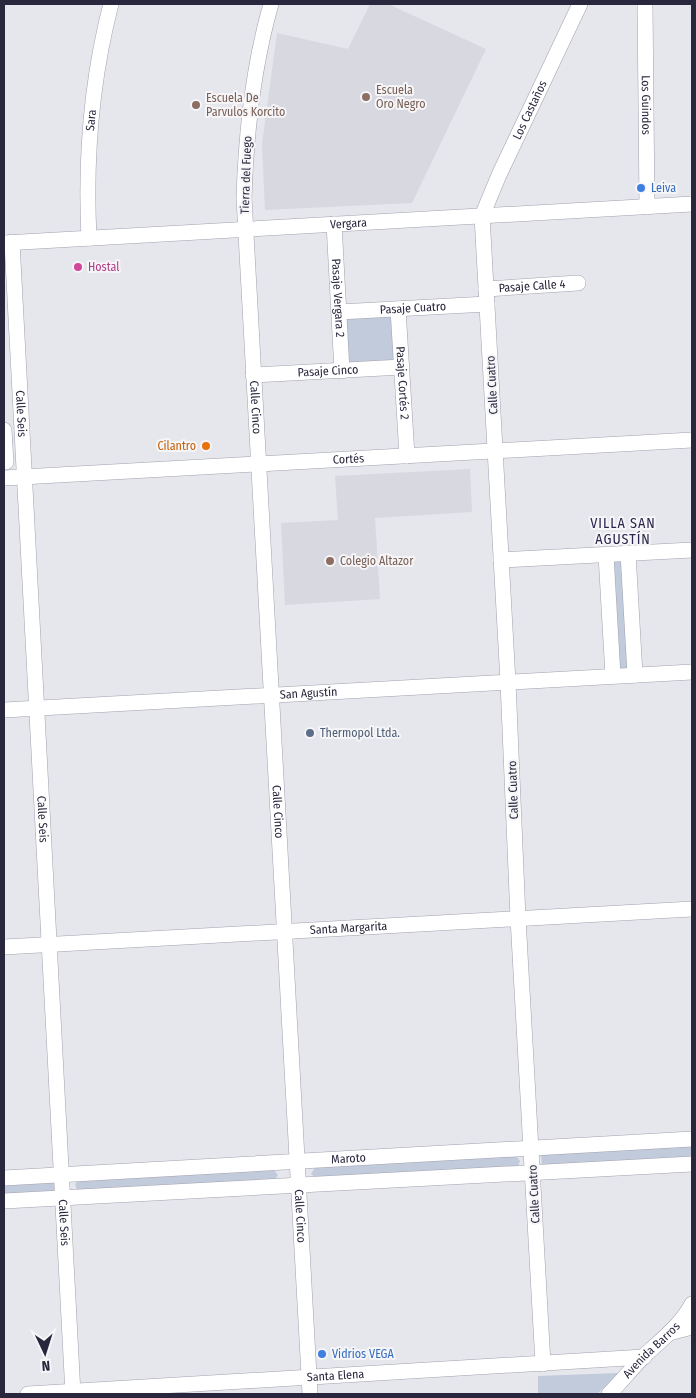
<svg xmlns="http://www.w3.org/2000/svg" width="696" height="1398" viewBox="0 0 696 1398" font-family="'Fira Sans Condensed',sans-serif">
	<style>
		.built { fill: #d7d8e0 }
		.green { fill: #c1cbdb }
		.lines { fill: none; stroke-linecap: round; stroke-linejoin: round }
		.minor-casing { stroke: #a2a1ae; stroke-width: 16 }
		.minor { stroke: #fff; stroke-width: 15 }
		.education-dot { fill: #8d6e63; stroke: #f6f6f9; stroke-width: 2 }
		.shop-dot { fill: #3f7fe0; stroke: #f6f6f9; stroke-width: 2 }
		.hotel-dot { fill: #d1479c; stroke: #f6f6f9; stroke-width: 2 }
		.food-dot { fill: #e8710a; stroke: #f6f6f9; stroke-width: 2 }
		.service-dot { fill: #5c6f8a; stroke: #f6f6f9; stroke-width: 2 }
		.labels { text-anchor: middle; stroke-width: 4; stroke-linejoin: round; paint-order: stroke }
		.education-label { font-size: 12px; fill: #785e54; stroke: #f6f6f9; text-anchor: start }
		.street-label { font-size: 12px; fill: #29273d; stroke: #f6f6f9 }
		.shop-label { font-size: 12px; fill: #366cbe; stroke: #f6f6f9; text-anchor: start }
		.hotel-label { font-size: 12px; fill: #b23c85; stroke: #f6f6f9; text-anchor: start }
		.food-label { font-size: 12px; fill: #c56008; stroke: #f6f6f9; text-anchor: end }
		.service-label { font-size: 12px; fill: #4e5e75; stroke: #f6f6f9; text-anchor: start }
		.neighbourhood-label { font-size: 14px; letter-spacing: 1px; fill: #2a254c; stroke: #f6f6f9 }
	</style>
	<rect width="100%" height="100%" fill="#e6e6ed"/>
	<!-- built -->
	<g class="built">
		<path d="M370 4H388L486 49 412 203 265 210 262 144 277 33 348 49Z"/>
		<path d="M470 469 472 512 375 518 380 599 285 605 281 523 338 520 335 476Z"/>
	</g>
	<!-- green -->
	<g class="green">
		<path d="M394 314 395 362 348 364 345 317Z"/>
		<path d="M624 558 630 669H615L609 559Z"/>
		<path d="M692 1143V1159L542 1167 541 1152Z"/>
		<path d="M515 1154 520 1161 517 1168 317 1179 311 1174 316 1166Z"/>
		<path d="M272 1168 278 1175 274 1181 77 1190 75 1184 79 1180Z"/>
		<path d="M57 1179 61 1191 4 1194V1182Z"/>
		<path d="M619 1373 597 1394H538V1376Z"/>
	</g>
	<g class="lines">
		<!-- minor casing -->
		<g class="minor-casing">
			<g id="minor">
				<path id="s1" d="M271 4C253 67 246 132 244 198L310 1394"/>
				<path id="s2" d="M645 4 647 207"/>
				<path id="s3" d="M334 224 342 371"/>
				<path id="s4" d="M89 238C85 158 91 81 111 4"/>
				<path id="s5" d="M12 242 73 1394"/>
				<path id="s6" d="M4 243 692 204"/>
				<path id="s7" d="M486 289 578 283"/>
				<path id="s8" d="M398 309 407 456"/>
				<path id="s9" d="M339 312 487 304"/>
				<path id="s10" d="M253 375 402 367"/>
				<path d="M4 430 6 462"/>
				<path id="s11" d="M4 478 692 440"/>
				<path d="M628 553 635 675"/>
				<path d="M606 555 613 676"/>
				<path d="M501 560 692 550"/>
				<path id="s12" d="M4 710 692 672"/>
				<path id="s13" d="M4 947 692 909"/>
				<path id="s14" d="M4 1178 692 1139"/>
				<path d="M4 1201 692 1164"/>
				<path d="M669 1333 692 1327"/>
				<path id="s15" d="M543 1364 518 918 508 682 482 216 499 175 580 4"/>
				<path id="s16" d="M28 1394 644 1357"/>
				<path id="s17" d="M609 1394C621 1382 632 1368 644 1356 661 1340 681 1325 692 1304"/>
			</g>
		</g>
		<!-- minor -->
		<use href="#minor" class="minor"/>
	</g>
	<!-- markers -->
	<g class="education-dot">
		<circle cx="366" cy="97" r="5"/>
		<circle cx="196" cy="105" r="5"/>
		<circle cx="330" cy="561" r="5"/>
	</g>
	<g class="shop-dot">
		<circle cx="641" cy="188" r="5"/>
		<circle cx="322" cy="1354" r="5"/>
	</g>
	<circle class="hotel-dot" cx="78" cy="267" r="5"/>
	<circle class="food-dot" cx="206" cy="446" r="5"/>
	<circle class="service-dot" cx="310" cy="733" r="5"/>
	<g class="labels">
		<!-- education labels -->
		<g class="education-label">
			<text x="376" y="94">Escuela<tspan x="376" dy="14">Oro Negro</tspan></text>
			<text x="206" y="102">Escuela De<tspan x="206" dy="14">Parvulos Korcito</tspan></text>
			<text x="340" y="565">Colegio Altazor</text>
		</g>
		<!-- street labels -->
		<g class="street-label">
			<text dy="4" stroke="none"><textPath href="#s2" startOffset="101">Los Guindos</textPath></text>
			<text dy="4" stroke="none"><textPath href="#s15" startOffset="1266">Los Castaños</textPath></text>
			<text dy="4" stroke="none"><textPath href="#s4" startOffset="118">Sara</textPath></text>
			<text transform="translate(246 175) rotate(-88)" y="4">Tierra del Fuego</text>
			<text dy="4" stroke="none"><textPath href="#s6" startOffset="345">Vergara</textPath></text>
			<text dy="4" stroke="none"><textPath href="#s7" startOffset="46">Pasaje Calle 4</textPath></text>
			<text dy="4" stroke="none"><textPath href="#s3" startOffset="74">Pasaje Vergara 2</textPath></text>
			<text dy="4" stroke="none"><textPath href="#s9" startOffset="74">Pasaje Cuatro</textPath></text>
			<text dy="4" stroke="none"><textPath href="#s10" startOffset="75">Pasaje Cinco</textPath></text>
			<text dy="4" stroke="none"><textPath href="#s8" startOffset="74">Pasaje Cortés 2</textPath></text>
			<text transform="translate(492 385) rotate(-93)" y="4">Calle Cuatro</text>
			<text dy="4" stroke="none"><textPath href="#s1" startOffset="406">Calle Cinco</textPath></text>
			<text dy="4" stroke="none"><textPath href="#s5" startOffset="172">Calle Seis</textPath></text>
			<text dy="4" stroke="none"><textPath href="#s11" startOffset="345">Cortés</textPath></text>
			<text dy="4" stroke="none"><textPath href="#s12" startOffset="305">San Agustín</textPath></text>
			<text transform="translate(513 790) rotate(-92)" y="4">Calle Cuatro</text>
			<text dy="4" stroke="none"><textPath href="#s1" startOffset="811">Calle Cinco</textPath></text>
			<text dy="4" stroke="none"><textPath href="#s5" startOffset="578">Calle Seis</textPath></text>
			<text dy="4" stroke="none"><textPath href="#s13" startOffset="345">Santa Margarita</textPath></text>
			<text dy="4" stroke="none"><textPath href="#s14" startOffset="345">Maroto</textPath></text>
			<text transform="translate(534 1194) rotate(-93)" y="4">Calle Cuatro</text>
			<text dy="4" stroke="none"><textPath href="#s1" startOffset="1216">Calle Cinco</textPath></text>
			<text dy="4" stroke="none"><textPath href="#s5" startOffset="982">Calle Seis</textPath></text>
			<text dy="4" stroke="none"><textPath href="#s17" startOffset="61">Avenida Barros</textPath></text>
			<text dy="4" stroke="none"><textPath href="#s16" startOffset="308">Santa Elena</textPath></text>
		</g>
		<!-- shop labels -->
		<g class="shop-label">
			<text x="651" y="192">Leiva</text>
			<text x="332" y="1358">Vidrios VEGA</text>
		</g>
		<!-- hotel labels -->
		<g class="hotel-label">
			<text x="88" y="271">Hostal</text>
		</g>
		<!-- food labels -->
		<g class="food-label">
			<text x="196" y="450">Cilantro</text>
		</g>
		<!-- service labels -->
		<g class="service-label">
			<text x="320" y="737">Thermopol Ltda.</text>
		</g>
		<!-- neighbourhood labels -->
		<g class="neighbourhood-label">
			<text x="623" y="528">VILLA SAN<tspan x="623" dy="16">AGUSTÍN</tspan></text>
		</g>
	</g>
	<!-- border -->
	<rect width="696" height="1398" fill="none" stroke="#29273d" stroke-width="10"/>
	<!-- north arrow -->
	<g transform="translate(45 1353) rotate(176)" stroke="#f6f6f9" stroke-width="4" paint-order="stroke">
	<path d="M0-4L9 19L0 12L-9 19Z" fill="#29273d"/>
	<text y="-8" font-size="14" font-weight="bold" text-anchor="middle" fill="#29273d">N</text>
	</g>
</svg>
